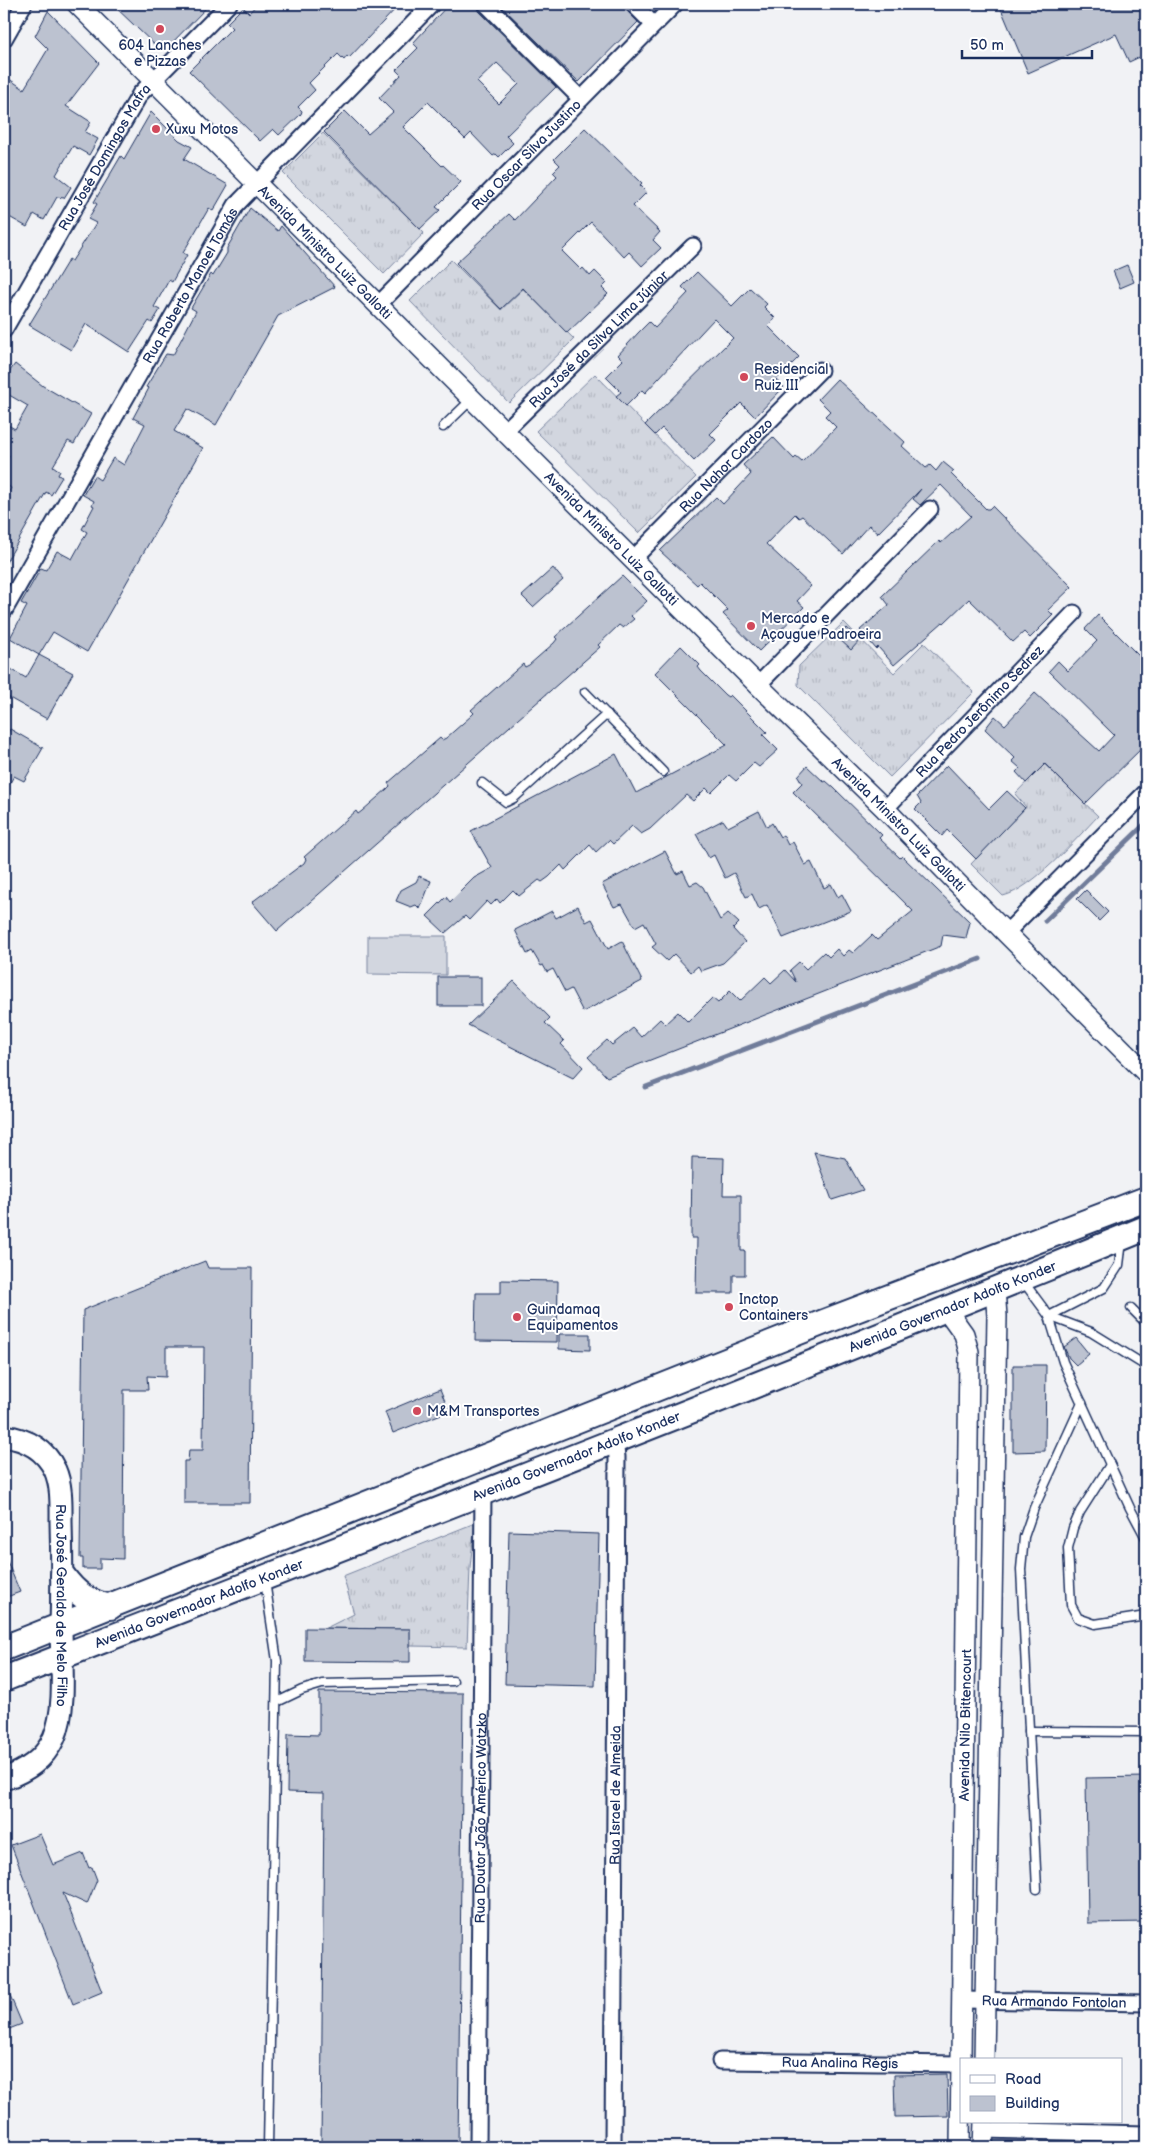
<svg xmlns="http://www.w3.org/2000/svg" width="1150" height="2151" viewBox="0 0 1150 2151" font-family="'Balsamiq Sans',sans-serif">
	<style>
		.grass { fill: url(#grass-tufts); stroke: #76829e }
		.pitch { fill: #d2d6df; stroke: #76829e }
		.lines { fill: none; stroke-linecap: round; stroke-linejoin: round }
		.stream { stroke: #707c9a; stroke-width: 5 }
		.building { fill: #bcc2d0; stroke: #1b2f5e; fill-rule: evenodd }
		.service-casing { stroke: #1b2f5e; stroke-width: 11 }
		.minor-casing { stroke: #1b2f5e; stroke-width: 19 }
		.tertiary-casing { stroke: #1b2f5e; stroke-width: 22 }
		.secondary-casing { stroke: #1b2f5e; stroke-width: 25 }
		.primary-casing { stroke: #1b2f5e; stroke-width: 28 }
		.service { stroke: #fff; stroke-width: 8 }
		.minor { stroke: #fff; stroke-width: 15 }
		.tertiary { stroke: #fff; stroke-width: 19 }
		.secondary { stroke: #fff; stroke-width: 21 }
		.primary { stroke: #fff; stroke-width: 24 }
		.poi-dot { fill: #d1495b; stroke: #fff; stroke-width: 2 }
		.labels { text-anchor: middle; stroke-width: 4; stroke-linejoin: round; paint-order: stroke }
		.poi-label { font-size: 14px; fill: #1b2f5e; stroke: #fff; text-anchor: start }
		.street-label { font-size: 14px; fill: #1b2f5e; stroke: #fff }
	</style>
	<defs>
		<pattern id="grass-tufts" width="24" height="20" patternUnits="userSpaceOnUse" patternTransform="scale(1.25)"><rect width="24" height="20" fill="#d2d6df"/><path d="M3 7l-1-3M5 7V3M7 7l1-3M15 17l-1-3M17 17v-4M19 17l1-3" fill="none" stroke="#b4b8c2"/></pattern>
	</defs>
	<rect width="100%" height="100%" fill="#f1f2f5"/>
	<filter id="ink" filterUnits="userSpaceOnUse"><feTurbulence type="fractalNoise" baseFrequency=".02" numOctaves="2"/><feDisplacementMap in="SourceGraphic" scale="10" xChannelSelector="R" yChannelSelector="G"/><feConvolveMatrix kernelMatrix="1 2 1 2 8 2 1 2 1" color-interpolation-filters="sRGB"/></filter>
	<g filter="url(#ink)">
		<!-- grass -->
		<g class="grass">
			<path d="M323 133 424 233 384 274 283 173Z"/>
			<path d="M451 260 501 310 523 289 574 339 509 403 410 301Z"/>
			<path d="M595 374 696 477 639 533 536 431Z"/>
			<path d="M844 622 894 673 924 643 974 692 890 777 798 685 799 666Z"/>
			<path d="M1044 764 1098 816C1076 839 1033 889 1003 896L971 864 1026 807 1015 794Z"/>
			<path d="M475 1523 470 1567 467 1647 410 1646V1629L326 1628 354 1614 343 1576Z"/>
		</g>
		<!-- pitch -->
		<path class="pitch" d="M368 936H446V975L368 974Z"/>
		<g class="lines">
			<!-- stream -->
			<g class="stream">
				<path d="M1045 921 1146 823"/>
				<path d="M646 1087 980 959"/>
			</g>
		</g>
		<!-- building -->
		<g class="building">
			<path d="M112 4H210L165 50 159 49Z"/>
			<path d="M257 4H400L349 58 347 56 344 60 338 54 309 83 315 90 298 107 302 111 301 114 279 135 273 129 260 141 189 71 232 28 227 23 243 7 249 13Z"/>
			<path d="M449 4H477L479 11 556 87 506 136 513 143 499 157 496 154 493 156 471 133 465 139 428 102 403 127 442 166 443 165 461 182 436 207 440 210 420 229 324 132 345 111 368 134 393 112 379 98 401 75 396 70 418 48 413 43ZM497 63 519 84 499 104 477 82Z"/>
			<path d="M499 4H624L626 10 638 22 579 82Z"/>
			<path d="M999 4H1146V54L1129 62 1116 34 1028 73Z"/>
			<path d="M48 11 99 63 66 106 91 122 85 132 98 139 89 155 73 146 56 175 71 187 64 198 57 197 44 220 34 214 27 227 4 214V87L9 79 24 89 48 49 35 36Z"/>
			<path d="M151 112 179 140 192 147 184 159 228 185 213 211 209 208 183 253 187 255 172 282 169 280 154 307 160 310 152 323 149 321 129 352 86 324 71 350 29 325 69 259 72 261 96 223 88 219 97 204 94 202 121 156 124 159Z"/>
			<path d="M585 128 642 183 640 185 647 192 633 206 660 232 653 240 661 248 642 266 629 252 624 257 591 222 562 251 581 270 583 268 590 276 595 271 607 283 602 288 608 294 567 333 523 288 501 309 456 263 509 214 515 220 557 176 553 172 560 165 554 159Z"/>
			<path d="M250 208 278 231 281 226 335 287 278 316 216 425 187 409 174 431 203 448 87 652 53 632 39 655 10 638 27 606 21 603 41 568 46 570 57 551 72 559 87 532 82 529 94 506 92 505 94 501 83 495 94 476 100 480 113 458 124 465 145 424 133 418 149 388 146 387 166 354 173 355 196 311 191 308 211 274 213 276 227 253V248Z"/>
			<path d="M1127 265 1134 282 1120 288 1113 271Z"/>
			<path d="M697 272 732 306 750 288 767 304 764 307 775 318 768 326 799 357 776 380 784 387 755 417 741 403 710 434 716 440 694 461 662 428 655 435 645 425 733 338 714 319 645 393 642 390 626 406 616 396 621 392 606 377 623 360 618 355 638 333 649 322 655 328 688 293 682 287Z"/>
			<path d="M15 364 43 386 91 414 74 444 68 441 53 466 60 471 58 475 62 477 51 495 46 492 4 566V500L11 488 4 483V466L9 456 4 453V423L15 429 28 406 4 392V379Z"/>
			<path d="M837 379 905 442 902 446 926 468 930 465 936 471 943 462 954 471 951 474 986 509H989L992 506 1072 587 1048 610 1053 615 1030 638 1024 632 1013 642 969 599 944 623 943 622 894 665 878 647 876 649 860 630 889 605 882 596 939 541 941 543 971 516 941 485 920 505 913 499 921 489 878 533 869 525 843 554 802 516 799 518 795 514 766 544 811 586 797 601 804 607 759 651 723 614 728 610 700 582 697 585 660 551 716 497 723 504 751 474 743 465 773 437 794 459 796 457 802 462 836 427 825 416 830 411 818 399Z"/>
			<path d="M553 568 563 580 533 607 522 596Z"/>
			<path d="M622 576 647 601 631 616 634 619 623 628 619 625 598 645 600 647 277 931 252 902 304 863 306 859 304 857 356 811 358 814 362 811 387 789 390 786 388 783 440 738 442 740 446 738 471 716 474 713 471 710 523 664 525 667 529 665 554 643 557 639 555 637Z"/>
			<path d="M1098 615 1146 663V744L1085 804 1045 764 1026 783 1016 772 1020 768 1012 761 1015 758 985 729 995 716 1005 725 1035 693 1099 751 1114 735 1049 671 1058 661 1068 671 1097 641 1085 629Z"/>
			<path d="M847 628 860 640 851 650 837 637Z"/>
			<path d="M681 646 700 665 698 667 701 671 725 695 728 697 730 695 767 732 763 735 778 750 759 767 754 763 736 781 729 775 711 793 706 788 693 801 686 795 650 829 641 834 632 826 613 844 609 840 596 852 590 845 565 870 561 865 549 877 542 882 539 880 519 896 513 890 500 903 497 899 491 905 487 901 469 920 465 916 445 933 427 916 446 897 450 902 474 878 492 868 471 831 616 754 636 793 727 745 655 673Z"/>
			<path d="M39 655 73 673 47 719 4 695V665L26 678Z"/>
			<path d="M10 729 43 748 24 781 14 776 4 793V741Z"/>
			<path d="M947 765 989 809 1007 791 1025 808 976 859 947 830 942 836 915 809 921 803 917 796Z"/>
			<path d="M807 766 824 782 826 781 834 788 882 835 879 838 900 858 902 856 970 922 966 938 943 935 941 946 607 1077 588 1057 607 1040 612 1045 633 1028 641 1037 660 1019 665 1024 678 1012 688 1022 712 998 718 1003 730 991 740 1001 765 977 771 983 785 970 796 982 790 970 799 962 806 969 824 952 829 957 837 949 843 956 849 950 853 953 872 935 877 940 913 911 793 792 802 783 798 776Z"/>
			<path d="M759 811 767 827 772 823 780 837 783 835 788 845 793 842 805 865 811 862 824 888 831 884 838 897 842 894 851 911 783 938 767 905 759 909 752 894 746 897 734 873 725 878 714 855 709 858 696 834 723 820 728 827Z"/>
			<path d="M665 851 677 874 683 871 690 885 697 882 703 887 720 920 728 913 739 923 733 929 745 942 723 963 701 971 698 966 691 972 674 954 667 961 652 947 656 944 644 922 635 927 622 904 614 907 602 884Z"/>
			<path d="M419 876 431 881 420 909 416 905 411 907 396 901 401 890 416 882Z"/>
			<path d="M1086 890 1108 912 1099 921 1077 899Z"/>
			<path d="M578 906 586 922 592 919 608 949 622 941 642 981 583 1012 571 989 565 992 553 969 547 972 543 965 541 966 532 951 527 954 515 930 552 911 556 918Z"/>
			<rect x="438" y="977" width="43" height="29"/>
			<path d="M514 981 550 1018 545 1023 564 1041 561 1044 583 1067 573 1078 468 1025Z"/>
			<path d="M814 1152 845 1158 863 1190 832 1200Z"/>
			<path d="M692 1157 724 1158 723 1195H741V1251H745V1275H733V1293H696L697 1238H691Z"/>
			<path d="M205 1261 208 1268H252L250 1503H184V1461H188L189 1450H203L204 1347H166V1377L147 1376 148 1390H124L123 1559 100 1558V1569H83V1558H80L83 1310Z"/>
			<path d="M501 1280 558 1281 557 1342 475 1341 476 1293H501Z"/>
			<path d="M559 1334H590V1350L559 1349Z"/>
			<path d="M1076 1338 1089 1354 1076 1365 1069 1358 1064 1347Z"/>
			<path d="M1013 1365H1046L1045 1451 1013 1452Z"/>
			<path d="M440 1389 449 1411 393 1433 385 1412Z"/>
			<path d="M509 1531 599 1534 595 1686 505 1684Z"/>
			<path d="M4 1554 20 1592 4 1598Z"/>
			<path d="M305 1628 410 1629V1662L305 1661Z"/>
			<path d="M319 1692 463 1693 458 2147H321L324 1793 287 1792 288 1734 319 1735Z"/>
			<path d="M1146 1777V1922L1088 1923 1086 1778Z"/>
			<path d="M40 1834 53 1865 83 1853 89 1868 92 1867 97 1880 87 1904 63 1893 102 1992 73 2004 11 1845Z"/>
			<path d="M4 1981 22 2024 4 2031Z"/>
			<path d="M947 2074 948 2116 895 2117 894 2075Z"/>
		</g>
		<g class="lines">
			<!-- service casing -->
			<g class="service-casing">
				<g id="service">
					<path d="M443 427 472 399"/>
					<path d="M585 692 663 772"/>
					<path d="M482 783 506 802 514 798 607 714"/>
					<path d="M1122 1241 1119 1265 1104 1288 1049 1316 1063 1362 1130 1508 1146 1538"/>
					<path d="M1023 1281 1049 1316 1091 1332 1146 1366"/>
					<path d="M1131 1308 1146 1323"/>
					<path d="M1110 1465 1080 1512 1073 1528 1068 1548 1071 1605 1078 1618 1095 1624 1146 1616"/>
					<path d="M265 1581 277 1661 268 2147"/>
					<path d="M277 1702 302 1690 322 1684 453 1681"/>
					<path d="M1029 1731 1146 1732"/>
					<path d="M1037 1889 1021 1569 1024 1537 1034 1508 1082 1403"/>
				</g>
			</g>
			<!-- minor casing -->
			<g class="minor-casing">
				<g id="minor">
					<path d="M486 4 581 99"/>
					<path d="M633 4 654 25"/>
					<path d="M4 39 24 4"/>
					<path id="s1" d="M378 305 675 4"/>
					<path id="s2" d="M4 330 140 94 229 4"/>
					<path id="s3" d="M505 431 693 246"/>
					<path id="s4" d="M633 559 820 370"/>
					<path id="s5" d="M4 611 236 205 432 4"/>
					<path d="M758 685 930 509"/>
					<path id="s6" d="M885 809 1074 613"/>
					<path d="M1006 933 1146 792"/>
					<path id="s7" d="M962 2000 1146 2003"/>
					<path id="s8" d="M720 2061 961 2064"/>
					<path d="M983 2130 1146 2134"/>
					<path id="s9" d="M478 2147 483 1490"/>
					<path id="s10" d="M613 2147 617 1457 615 1441"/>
				</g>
			</g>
			<!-- tertiary casing -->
			<g class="tertiary-casing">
				<g id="tertiary">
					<path id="s11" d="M77 4 758 685 885 809 1006 933 1146 1073"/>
					<path d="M946 1309 964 1334 969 1352 960 2147"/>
					<path d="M984 2060 997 1316 995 1290"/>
					<path d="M983 2147 984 2122"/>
				</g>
			</g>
			<!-- secondary casing -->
			<g class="secondary-casing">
				<g id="secondary">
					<path id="s12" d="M4 1436C26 1439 45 1449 55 1470 62 1486 61 1505 61 1522 62 1558 62 1593 61 1628 61 1659 67 1709 54 1738 44 1760 26 1771 4 1779"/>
				</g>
			</g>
			<!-- primary casing -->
			<g class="primary-casing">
				<g id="primary">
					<path d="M63 1576C76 1594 88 1602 110 1607"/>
					<path d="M4 1648 824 1322 1146 1199"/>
					<path id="s13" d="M4 1679C385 1531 767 1383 1146 1228"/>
				</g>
			</g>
			<!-- service -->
			<use href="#service" class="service"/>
			<!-- minor -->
			<use href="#minor" class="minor"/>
			<!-- tertiary -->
			<use href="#tertiary" class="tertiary"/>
			<!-- secondary -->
			<use href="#secondary" class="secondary"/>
			<!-- primary -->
			<use href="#primary" class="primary"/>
		</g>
	</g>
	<!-- markers -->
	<g class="poi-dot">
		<circle cx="160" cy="29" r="5"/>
		<circle cx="156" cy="129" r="5"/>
		<circle cx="744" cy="377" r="5"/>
		<circle cx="751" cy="626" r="5"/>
		<circle cx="729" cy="1307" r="5"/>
		<circle cx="517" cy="1317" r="5"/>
		<circle cx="417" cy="1411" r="5"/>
	</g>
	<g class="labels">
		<!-- poi labels -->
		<g class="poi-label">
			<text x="160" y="50" text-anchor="middle">604 Lanches<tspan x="160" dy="16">e Pizzas</tspan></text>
			<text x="166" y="134">Xuxu Motos</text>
			<text x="754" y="374">Residencial<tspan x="754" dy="16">Ruiz III</tspan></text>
			<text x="761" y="623">Mercado e<tspan x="761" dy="16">Açougue Padroeira</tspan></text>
			<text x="739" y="1304">Inctop<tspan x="739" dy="16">Containers</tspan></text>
			<text x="527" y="1314">Guindamaq<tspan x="527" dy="16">Equipamentos</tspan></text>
			<text x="427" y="1416">M&amp;M Transportes</text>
		</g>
		<!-- street labels -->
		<g class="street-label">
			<text dy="5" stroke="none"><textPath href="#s1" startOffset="211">Rua Oscar Silva Justino</textPath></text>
			<text dy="5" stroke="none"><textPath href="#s2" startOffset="200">Rua José Domingos Mafra</textPath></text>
			<text dy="5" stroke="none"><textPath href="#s11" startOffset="351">Avenida Ministro Luiz Gallotti</textPath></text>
			<text dy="5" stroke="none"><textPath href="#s5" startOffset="375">Rua Roberto Manoel Tomás</textPath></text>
			<text dy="5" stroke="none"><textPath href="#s3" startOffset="131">Rua José da Silva Lima Júnior</textPath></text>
			<text dy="5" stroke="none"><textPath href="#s4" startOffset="132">Rua Nahor Cardozo</textPath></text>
			<text dy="5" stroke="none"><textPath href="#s11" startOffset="756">Avenida Ministro Luiz Gallotti</textPath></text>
			<text dy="5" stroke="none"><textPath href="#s6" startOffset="136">Rua Pedro Jerônimo Sedrez</textPath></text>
			<text dy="5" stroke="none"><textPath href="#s11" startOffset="1161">Avenida Ministro Luiz Gallotti</textPath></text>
			<text dy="5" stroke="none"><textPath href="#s13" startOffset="1019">Avenida Governador Adolfo Konder</textPath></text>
			<text dy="5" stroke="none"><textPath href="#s13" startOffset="614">Avenida Governador Adolfo Konder</textPath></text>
			<text dy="5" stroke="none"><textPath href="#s13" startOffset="209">Avenida Governador Adolfo Konder</textPath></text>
			<text dy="5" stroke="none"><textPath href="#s12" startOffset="200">Rua José Geraldo de Melo Filho</textPath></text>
			<text transform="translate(965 1725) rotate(-89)" y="5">Avenida Nilo Bittencourt</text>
			<text dy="5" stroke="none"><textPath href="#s10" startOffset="352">Rua Israel de Almeida</textPath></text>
			<text dy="5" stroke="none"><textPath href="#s9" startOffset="329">Rua Doutor João Américo Watzko</textPath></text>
			<text dy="5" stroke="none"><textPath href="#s7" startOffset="92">Rua Armando Fontolan</textPath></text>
			<text dy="5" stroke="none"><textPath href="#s8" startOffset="120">Rua Analina Régis</textPath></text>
		</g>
	</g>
	<!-- margin -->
	<rect width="1150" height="2151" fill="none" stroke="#fff" stroke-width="20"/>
	<rect x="10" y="10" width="1130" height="2131" fill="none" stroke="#1b2f5e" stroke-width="2" filter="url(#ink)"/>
	<!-- legend -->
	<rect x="960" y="2058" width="162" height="65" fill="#ffffff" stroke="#a4acbf"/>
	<rect x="970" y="2075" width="25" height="8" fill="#ffffff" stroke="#a4acbf"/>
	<text x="1005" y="2084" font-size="15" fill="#1b2f5e">Road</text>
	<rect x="970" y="2096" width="25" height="15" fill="#bcc2d0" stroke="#a4acbf"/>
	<text x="1005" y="2108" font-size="15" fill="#1b2f5e">Building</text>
	<!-- scale -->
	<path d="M962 50v8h130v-8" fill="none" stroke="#1b2f5e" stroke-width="2.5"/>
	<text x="970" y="50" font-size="15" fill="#1b2f5e" stroke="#ffffff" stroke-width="4" paint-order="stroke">50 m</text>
</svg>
